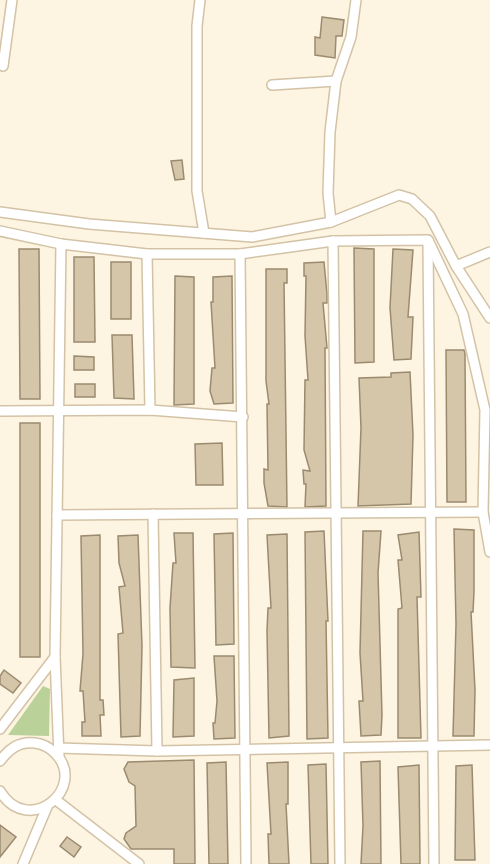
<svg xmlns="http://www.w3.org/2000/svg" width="490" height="864" viewBox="0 0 490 864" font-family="Inter,sans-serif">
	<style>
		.green { fill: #bad299 }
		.building { fill: #d5c6a9; stroke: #9a8b70; stroke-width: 1.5 }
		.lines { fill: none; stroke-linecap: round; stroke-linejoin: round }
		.minor-casing { stroke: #d3c3a6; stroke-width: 12 }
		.minor { stroke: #fff; stroke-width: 9 }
	</style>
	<rect width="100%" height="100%" fill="#fef4e2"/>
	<!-- green -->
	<path class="green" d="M43 686 50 689 49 736 8 735Z"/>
	<!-- building -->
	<g class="building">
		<path d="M322 17 344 20 342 36H336L335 58 315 55V37L320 38Z"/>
		<path d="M182 160 184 179 175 180 171 161Z"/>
		<path d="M354 248 374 249V362L355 363Z"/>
		<path d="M19 249H39L40 399H20Z"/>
		<path d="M393 249 413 250 408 317H413L411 359 394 360 390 308Z"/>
		<path d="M74 257H94L95 342H74Z"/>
		<rect x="111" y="262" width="20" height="57"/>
		<path d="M324 262 327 294V303H323L327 348H325L326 506 305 507 306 484H304L303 470 310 471 304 450 305 380H308L305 336 306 276H304V263Z"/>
		<path d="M266 269H287V283H284L287 507 268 506 264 483V469L268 470 267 404H269L266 381Z"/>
		<path d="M175 276 194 277V404L174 405Z"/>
		<path d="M232 276 233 403 214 404 210 391 212 368H215L211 302H213V277Z"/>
		<path d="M112 335H132L134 399 114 398Z"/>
		<path d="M446 350H464L465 354 466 502H447Z"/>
		<path d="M74 356 94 357V370H74Z"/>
		<path d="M410 372 413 435 411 504 358 506 361 428 359 378 391 377V373Z"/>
		<rect x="75" y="384" width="20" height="13"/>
		<rect x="20" y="423" width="20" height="234"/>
		<path d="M222 443 223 485H196L195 444Z"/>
		<path d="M454 529 474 530V591L473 612H471L475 690 474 736H453L456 624Z"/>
		<path d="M324 531 328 621H326L328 738 307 739 305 532Z"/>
		<path d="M363 531H381L378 573 382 715 381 735 361 736 359 701H363L360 653Z"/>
		<path d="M419 532 421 597H417L421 738H398V609L402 608 398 560H402L398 535Z"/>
		<path d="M174 533H193L195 668 171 667 170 608 173 563H176Z"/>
		<path d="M233 533 234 644 216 645 214 534Z"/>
		<path d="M287 534 289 736 269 738 267 631 268 608H271L267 535Z"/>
		<path d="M100 535V700H103L104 715H100L101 736H82V722H85L83 691H80L83 654 81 536Z"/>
		<path d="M138 535 142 646 140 736 121 737 118 634 123 633 119 587 125 586 119 563 118 536Z"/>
		<path d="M214 656H234L235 738 214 739 213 723H215L217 701Z"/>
		<path d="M4 670 21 683 13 693 0 684V676Z"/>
		<path d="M194 678V736L173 737 174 680Z"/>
		<path d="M194 760 195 864H174V849H131L124 839 126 833 136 826 135 786 129 782 124 769 128 762Z"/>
		<path d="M380 761 381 864H361L363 826 361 762Z"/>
		<path d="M226 762 228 864H209L207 763Z"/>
		<path d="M288 762V804H286L289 864H269L268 834H271L267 763Z"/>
		<path d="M326 764 328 864H311L308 765Z"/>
		<path d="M419 765 420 864H401L398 767Z"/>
		<path d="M472 765 475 860H455L456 766Z"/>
		<path d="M0 825 16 837 0 857Z"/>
		<path d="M67 837 81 847 74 857 60 846Z"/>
	</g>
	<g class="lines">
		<!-- minor casing -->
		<g class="minor-casing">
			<g id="minor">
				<path d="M200 0 197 26V191L204 233"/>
				<path d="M3 66 12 0"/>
				<path d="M272 85 336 81"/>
				<path d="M0 212 89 224 252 237 331 222 399 195 412 199 430 216 456 266 490 318"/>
				<path d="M331 222 328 193 330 132 336 81 351 37 356 0"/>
				<path d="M0 231 61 244 147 254H240L333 241 428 240 463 314 485 410 483 512 490 552"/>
				<path d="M333 241 340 864"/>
				<path d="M428 245 434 864"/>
				<path d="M147 254 150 410"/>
				<path d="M240 254 246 864"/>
				<path d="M456 266 490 252"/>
				<path d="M0 411 150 410 243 417"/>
				<path d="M153 514 157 751"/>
				<path d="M57 515 483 512"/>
				<path d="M0 729 55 657"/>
				<path d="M58 748 157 751 490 745"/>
				<path d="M59 757 55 657 61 244"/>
				<path d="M0 761C9 749 19 741 35 743 43 744 50 748 55 753 89 788 28 838 0 791"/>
				<path d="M56 800 139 864"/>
				<path d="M23 864 47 807"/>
			</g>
		</g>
		<!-- minor -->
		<use href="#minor" class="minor"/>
	</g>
</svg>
